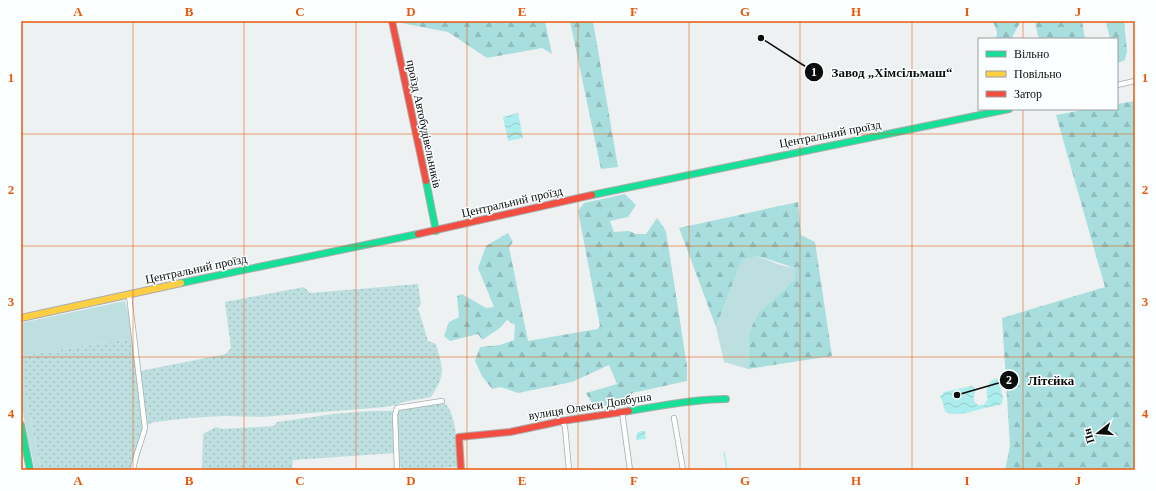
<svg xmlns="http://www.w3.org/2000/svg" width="1156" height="491" viewBox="0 0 1156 491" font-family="'Times New Roman',serif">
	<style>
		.grass { fill: #bedfdf }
		.forest { fill: url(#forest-firs) }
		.park { fill: url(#park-dots) }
		.water { fill: url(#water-waves) }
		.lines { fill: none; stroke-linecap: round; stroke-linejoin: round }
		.stream { stroke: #aceeee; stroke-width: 1.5 }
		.street-casing { stroke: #a9acac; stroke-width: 6 }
		.fast-casing { stroke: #a9acac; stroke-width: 8 }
		.slow-casing { stroke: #a9acac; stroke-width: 8 }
		.jam-casing { stroke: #a9acac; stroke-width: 8 }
		.street { stroke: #fcfdfd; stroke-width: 4.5 }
		.fast { stroke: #16e098; stroke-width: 6 }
		.slow { stroke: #ffcf43; stroke-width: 6 }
		.jam { stroke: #f24e42; stroke-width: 6 }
		.grid { fill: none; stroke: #e8590c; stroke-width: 1; stroke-opacity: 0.55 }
		.labels { text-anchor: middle; stroke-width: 3; stroke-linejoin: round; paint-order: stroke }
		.street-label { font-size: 12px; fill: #0b0c0c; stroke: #fcffff }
		.leader { fill: none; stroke: #0b0c0c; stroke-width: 1.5 }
		.callout-dot { fill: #0b0c0c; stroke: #fcffff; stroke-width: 1.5 }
		.mark-label { font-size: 12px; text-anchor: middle; font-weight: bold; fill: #fff }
		.callout-label { font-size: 13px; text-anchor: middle; font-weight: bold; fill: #0b0c0c; stroke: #fcffff; stroke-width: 3; stroke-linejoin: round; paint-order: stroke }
		.neatline { fill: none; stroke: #e8590c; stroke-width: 1.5 }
		.grid-label { font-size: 13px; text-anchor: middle; font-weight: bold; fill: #e8590c }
	</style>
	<defs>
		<pattern id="forest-firs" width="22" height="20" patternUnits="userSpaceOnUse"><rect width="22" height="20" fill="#a9dede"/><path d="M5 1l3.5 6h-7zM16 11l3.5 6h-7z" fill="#90bdbd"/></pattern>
		<pattern id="park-dots" width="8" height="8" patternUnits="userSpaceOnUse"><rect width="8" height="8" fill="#bedfdf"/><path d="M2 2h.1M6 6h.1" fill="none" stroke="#a2bebe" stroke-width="1.8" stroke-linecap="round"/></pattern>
		<pattern id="water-waves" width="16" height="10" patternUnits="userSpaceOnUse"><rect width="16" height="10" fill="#aceeee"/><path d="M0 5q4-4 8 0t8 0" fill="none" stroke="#93cbcb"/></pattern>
	</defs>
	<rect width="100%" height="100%" fill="#eef1f1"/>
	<!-- grass -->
	<g class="grass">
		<path d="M758 256 780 265 795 268 794 280 757 314 749 333 748 369 724 362 716 327 742 260Z"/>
		<path d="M125 301 130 319 132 338 21 356V323Z"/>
		<path d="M21 372 41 470H35L24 419 21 401Z"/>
	</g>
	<!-- forest -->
	<g class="forest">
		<path d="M400 21H545L552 54 542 48 487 58 448 32 401 23Z"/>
		<path d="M570 21H593L618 167 601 169Z"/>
		<path d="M993 21H1021L1011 39H996L997 32Z"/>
		<path d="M1035 21H1082L1085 39H1040L1038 36Z"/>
		<path d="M1106 21H1124L1127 51 1125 60 1118 63 1117 39H1110Z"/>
		<path d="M1135 101V470H1005L1010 446 1002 318 1105 287 1056 115 1088 109H1117V104Z"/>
		<path d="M625 194 636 205 628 217 610 221 614 232 629 231 636 234H646L657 218 666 231 687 366V381L632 393 630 400 595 408 586 393 617 384 609 365 572 382 518 393 501 387 492 389 482 376 475 361 480 347 500 345 514 340 515 325 507 320 500 328 482 340 478 334 450 341 444 336 449 322 459 317 457 296 462 294 486 308 494 307 478 268 486 246 508 233 513 242 509 247 528 341 597 329 600 326 578 211 584 203Z"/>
		<path d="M798 202 801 235 815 242 832 356 748 369 749 333 757 314 794 280 795 268 758 256 742 260 716 327 679 228Z"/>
	</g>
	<!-- park -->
	<g class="park">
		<path d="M418 284 421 304 418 308 428 341 436 344C443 369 446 375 431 397L403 402 396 405 385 407 261 417 224 416 190 418 155 422 147 425 140 371 226 354 231 348 225 302 304 287 310 293Z"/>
		<path d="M132 338 143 428 134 455 131 470H41L21 372V356Z"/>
		<path d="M444 403C457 410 457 453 459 467L402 470 395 453 293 460 292 470H202L203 434 216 427 222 429 274 426 277 422 333 414 370 411H397Z"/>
	</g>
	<!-- water -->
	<g class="water">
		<path d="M518 113 523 138 508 141 503 117Z"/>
		<path d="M996 378 998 380 1003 397 1002 404C997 406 994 406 989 407 979 409 954 419 945 411L942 400 940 397 944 392 971 386 974 387 976 390C973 396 972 401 978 405H984L988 399C985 391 987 382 996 378Z"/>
		<path d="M641 431H645L646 439 636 440 637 433Z"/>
	</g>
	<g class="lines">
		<!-- stream -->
		<path class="stream" d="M724 452 727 470"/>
		<!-- street casing -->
		<g class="street-casing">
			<g id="street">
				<path d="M1117 85 1135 81"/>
				<path d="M129 295 145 428C141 443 135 456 133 470"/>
				<path d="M622 412 630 470"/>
				<path d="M674 418 683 470"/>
				<path d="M562 421 565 427 569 470"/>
				<path d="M397 470 395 415 397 408 442 401"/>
			</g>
		</g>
		<!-- fast casing -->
		<g class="fast-casing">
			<g id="fast">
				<path d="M426 181 436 231"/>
				<path d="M592 195 1009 109"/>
				<path d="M181 283 418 234"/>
				<path d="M629 411C661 406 694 399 726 399"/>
				<path d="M21 425 30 470"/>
			</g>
		</g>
		<!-- slow casing -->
		<g class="slow-casing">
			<path id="slow" d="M21 318 181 283"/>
		</g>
		<!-- jam casing -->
		<g class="jam-casing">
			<g id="jam">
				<path d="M392 21 426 181"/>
				<path d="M418 234 592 195"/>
				<path d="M461 470 459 437 510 432 562 421 629 411"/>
			</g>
		</g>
		<!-- street -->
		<use href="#street" class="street"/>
		<!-- fast -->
		<use href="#fast" class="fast"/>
		<!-- slow -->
		<use href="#slow" class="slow"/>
		<!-- jam -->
		<use href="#jam" class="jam"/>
	</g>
	<!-- grid -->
	<path class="grid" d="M133 21V470M244 21V470M356 21V470M467 21V470M578 21V470M689 21V470M800 21V470M912 21V470M1023 21V39M1023 109V470M21 134H1135M21 246H1135M21 357H1135"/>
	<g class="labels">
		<!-- street labels -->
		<g class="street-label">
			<text transform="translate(424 124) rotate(78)" y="4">проїзд Автобудівельників</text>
			<text transform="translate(830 134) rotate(-11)" y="4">Центральний проїзд</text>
			<text transform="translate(512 202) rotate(-13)" y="4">Центральний проїзд</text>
			<text transform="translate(196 269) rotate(-12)" y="4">Центральний проїзд</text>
			<text transform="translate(590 406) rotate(-9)" y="4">вулиця Олекси Довбуша</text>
		</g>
	</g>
	<!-- callouts -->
	<path class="leader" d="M761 38L814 72M957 395L1009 380"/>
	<g class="callout-dot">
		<circle cx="761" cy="38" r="4"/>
		<circle cx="957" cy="395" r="4"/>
		<circle cx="814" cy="72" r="10"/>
		<circle cx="1009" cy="380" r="10"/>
	</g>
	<g class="mark-label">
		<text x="814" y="76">1</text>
		<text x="1009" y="384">2</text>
	</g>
	<g class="callout-label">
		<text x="892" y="77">Завод „Хімсільмаш“</text>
		<text x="1051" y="385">Літєйка</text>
	</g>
	<!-- border -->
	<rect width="1156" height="491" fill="none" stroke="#fcffff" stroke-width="44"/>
	<!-- legend -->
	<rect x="978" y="38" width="140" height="72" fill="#fcffff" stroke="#9c9e9e"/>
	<rect x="986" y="51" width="20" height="6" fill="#16e098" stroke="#9c9e9e"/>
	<text x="1014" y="58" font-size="12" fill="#0b0c0c">Вільно</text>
	<rect x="986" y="71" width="20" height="6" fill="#ffcf43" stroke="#9c9e9e"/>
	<text x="1014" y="78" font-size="12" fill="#0b0c0c">Повільно</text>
	<rect x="986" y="91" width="20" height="6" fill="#f24e42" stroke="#9c9e9e"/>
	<text x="1014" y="98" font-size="12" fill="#0b0c0c">Затор</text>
	<!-- north arrow -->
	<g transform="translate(1098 433) rotate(253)" stroke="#fcffff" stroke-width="3" paint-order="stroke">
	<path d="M0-3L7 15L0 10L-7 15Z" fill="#0b0c0c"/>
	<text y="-6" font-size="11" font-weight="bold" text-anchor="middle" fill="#0b0c0c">Пн</text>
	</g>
	<rect x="22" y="22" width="1112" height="447" class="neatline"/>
	<g class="grid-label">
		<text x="78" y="16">A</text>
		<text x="189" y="16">B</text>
		<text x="300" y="16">C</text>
		<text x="411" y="16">D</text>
		<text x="522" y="16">E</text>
		<text x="634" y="16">F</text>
		<text x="745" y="16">G</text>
		<text x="856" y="16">H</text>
		<text x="967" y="16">I</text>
		<text x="1078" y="16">J</text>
		<text x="11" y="82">1</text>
		<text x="1145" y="82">1</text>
		<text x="11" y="194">2</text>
		<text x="1145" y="194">2</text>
		<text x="11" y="306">3</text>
		<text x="1145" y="306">3</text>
		<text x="11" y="418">4</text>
		<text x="1145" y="418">4</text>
		<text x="78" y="485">A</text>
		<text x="189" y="485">B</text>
		<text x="300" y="485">C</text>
		<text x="411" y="485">D</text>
		<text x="522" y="485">E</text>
		<text x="634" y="485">F</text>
		<text x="745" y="485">G</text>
		<text x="856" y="485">H</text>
		<text x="967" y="485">I</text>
		<text x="1078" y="485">J</text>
	</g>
</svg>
